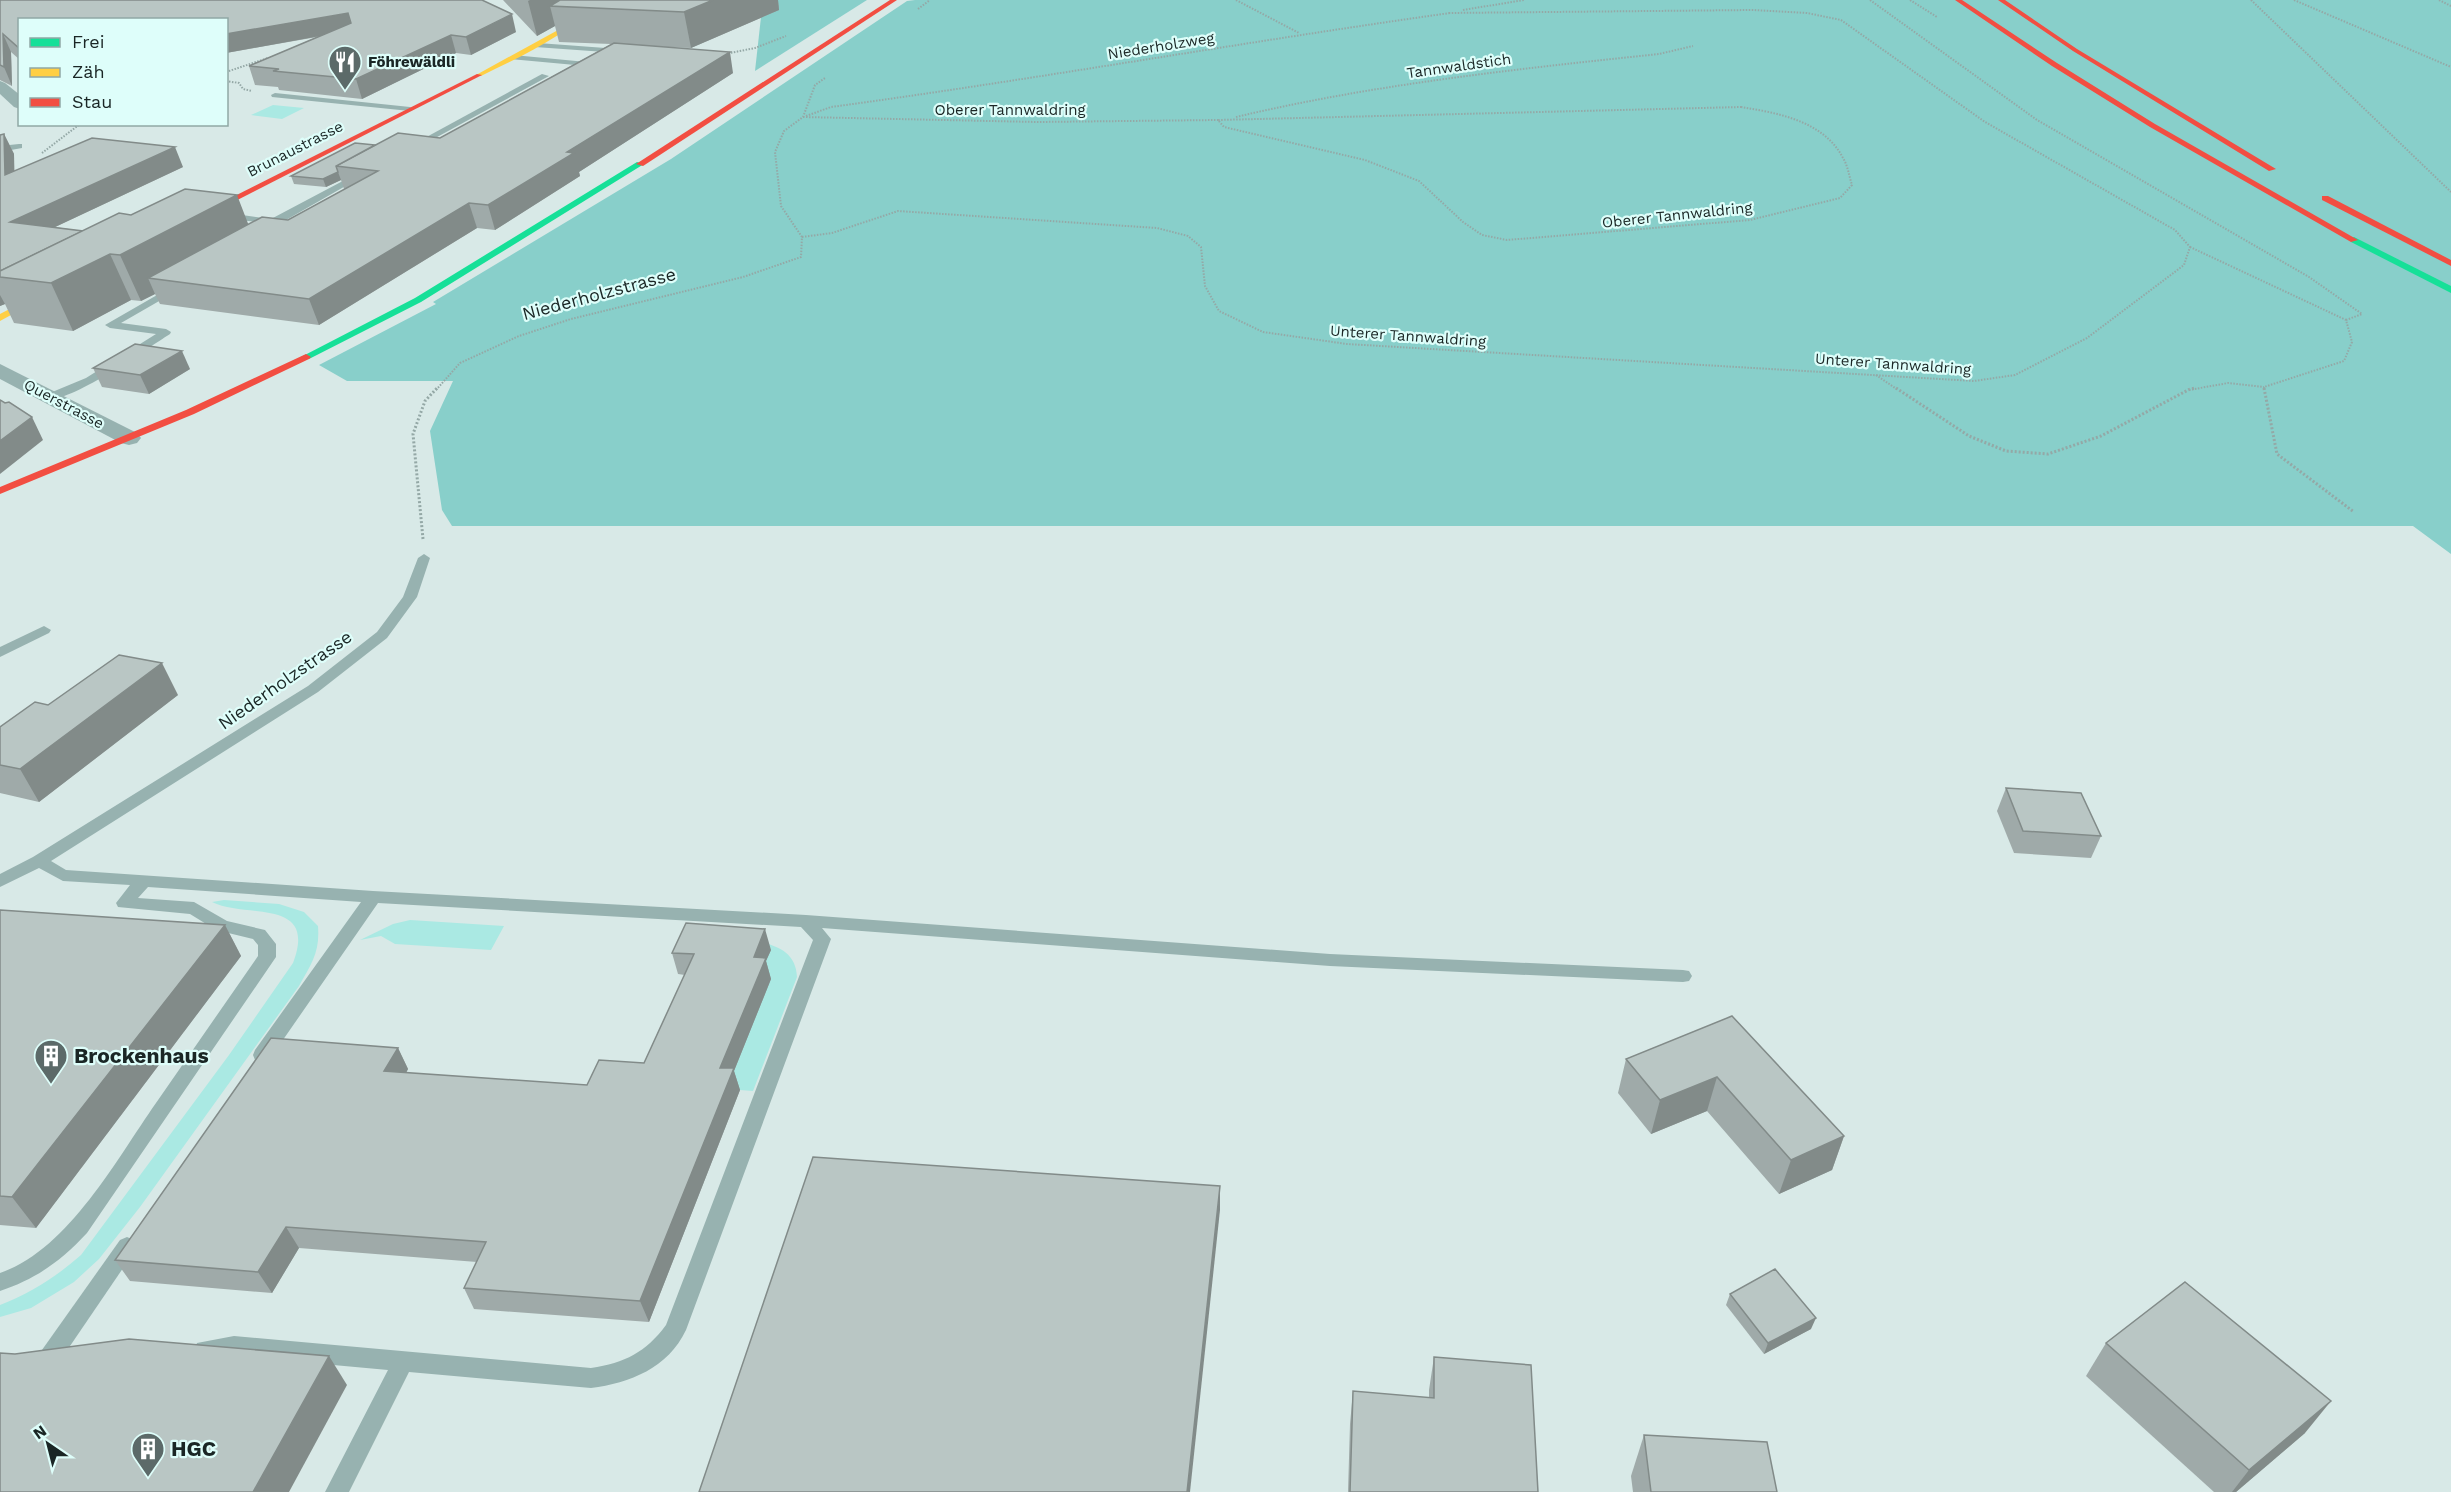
<svg xmlns="http://www.w3.org/2000/svg" width="2451" height="1492" viewBox="0 0 2451 1492" font-family="'Work Sans',sans-serif">
	<style>
		.green { fill: #aae9e3 }
		.forest { fill: #88cfca }
		.lines { fill: none; stroke-linecap: round; stroke-linejoin: round }
		.path-far1 { stroke: #94a8a6; stroke-width: 2; stroke-dasharray: 1.5 1.5; stroke-linecap: butt }
		.path { stroke: #94a8a6; stroke-width: 3; stroke-dasharray: 2 2; stroke-linecap: butt }
		.lane { fill: #97b2b0; fill-rule: evenodd }
		.street { fill: #97b2b0; fill-rule: evenodd }
		.fast { fill: #16e098; fill-rule: evenodd }
		.slow { fill: #ffcf43; fill-rule: evenodd }
		.jam { fill: #f24e42; fill-rule: evenodd }
		.wall { fill: #9faaa9 }
		.shaded-wall { fill: #828b89 }
		.building { fill: #b9c6c4; stroke: #828b89; stroke-width: 1.5 }
		.labels { text-anchor: middle; stroke-width: 4.5; stroke-linejoin: round; paint-order: stroke }
		.far-street-label { font-size: 15px; fill: #1a2625; stroke: #defefa }
		.far-poi-label { font-size: 15px; font-weight: bold; fill: #1a2625; stroke: #defefa; text-anchor: start }
		.street-label { font-size: 18px; fill: #1a2625; stroke: #defefa }
		.near-poi-label { font-size: 21px; font-weight: bold; fill: #1a2625; stroke: #defefa; text-anchor: start }
	</style>
	<rect width="100%" height="100%" fill="#d8e9e7"/>
	<!-- green -->
	<g class="green">
		<path d="M273 105 304 108 282 119 251 115Z"/>
		<path d="M224 900 279 904 304 912 318 926C320 952 312 963 299 986L140 1207 99 1259 74 1282 31 1308 0 1317V1305C31 1293 56 1277 81 1255L229 1055 293 963C318 897 246 919 212 902Z"/>
		<path d="M410 920 504 926 491 950 395 944 381 936 360 940 393 924Z"/>
		<path d="M747 939C770 944 796 948 797 977L753 1091 727 1089Z"/>
	</g>
	<!-- forest -->
	<g class="forest">
		<path d="M777 0H867L755 71 762 8Z"/>
		<path d="M915 0H2451V554L2413 526H452L442 510 430 431 453 381H347L319 365 436 304 433 302 671 159 907 1Z"/>
	</g>
	<g class="lines">
		<!-- path-far1 -->
		<g class="path-far1">
			<path d="M1236 0 1299 33"/>
			<path d="M1870 0 2037 120 2309 277 2362 314 2346 320"/>
			<path d="M1910 0 1937 17"/>
			<path d="M2251 0 2451 192"/>
			<path d="M2294 0 2451 67"/>
			<path d="M2439 0 2451 6"/>
			<path d="M918 9 930 0"/>
			<path d="M1463 10 1524 0"/>
			<path d="M725 54 755 48 786 36"/>
			<path d="M226 72 268 58"/>
			<path d="M226 81 239 83 243 89 252 91"/>
			<path d="M1741 107C1778 113 1824 121 1843 158 1848 166 1849 176 1852 185L1840 198 1750 220 1507 240 1482 235 1463 222 1419 181 1365 160 1224 127 1218 120Z"/>
			<path d="M806 116 831 107C1038 79 1243 42 1450 13"/>
			<path d="M803 117 1037 122 1218 120"/>
			<path d="M1236 117C1375 84 1517 69 1659 54L1693 46"/>
			<path d="M42 153 80 124"/>
			<path d="M802 237 832 233 898 211 1157 228 1188 236 1201 247 1205 286 1219 311 1263 332 1347 344 1974 381 2015 375 2087 338 2184 265 2190 247 2175 230 1985 122 1841 20 1807 13 1753 10 1448 13"/>
			<path d="M802 237 781 206 775 152 784 131 803 117 815 85 825 78"/>
			<path d="M2190 247 2346 320 2352 342 2344 361 2264 387V390"/>
			<path d="M1876 375 1898 390"/>
			<path d="M436 390 460 363 519 336 571 319 743 277 801 257 802 237"/>
			<path d="M2189 390 2228 383 2264 387"/>
		</g>
		<!-- path -->
		<g class="path">
			<path d="M1896 388 1969 436 2006 451 2048 454 2101 436 2190 389 2196 388"/>
			<path d="M2264 388 2277 454 2354 512"/>
			<path d="M423 539 413 434 425 401 437 388"/>
		</g>
		<!-- lane -->
		<g class="lane">
			<path d="M538 43 619 49 623 51 619 53 535 47Z"/>
			<path d="M513 55 597 63 601 65 597 67 510 59Z"/>
			<path d="M542 74 549 76 417 148 410 146Z"/>
			<path d="M275 93 410 107 414 109 410 111 272 97 271 95Z"/>
			<path d="M19 144H22V148L0 152V146Z"/>
			<path d="M356 174 363 176 279 224 228 219 223 216 228 213 271 219Z"/>
			<path d="M171 287 180 289 121 323 166 329 171 332 170 334C146 349 70 404 45 399V395L86 378 156 334 110 328 105 325Z"/>
			<path d="M424 554 430 558 417 597 387 638 318 692 51 861 66 870 373 891 806 915 1330 954 1683 970 1689 971 1692 976 1689 981 1683 982 1330 966 822 928 831 939 686 1330C668 1368 630 1383 591 1388L409 1372 349 1492H325L388 1370 234 1356 205 1360 197 1357 194 1350 197 1343 234 1336 591 1368C625 1363 646 1352 666 1325L813 940 801 927 378 903 269 1060 262 1062 255 1060 253 1055 255 1050 361 902 148 887 138 898 194 902 227 921 265 930 276 944V957L87 1233C61 1261 36 1279 0 1291V1273C68 1250 116 1160 156 1103 190 1054 224 1005 258 956V945L253 939 216 930 190 914 118 907 116 903 130 885 63 881 39 868 0 887V874L33 857 308 686 377 632 403 597 418 558Z"/>
			<path d="M44 626 51 630 49 633 0 657V647Z"/>
			<path d="M127 1237 134 1240 137 1246 134 1252 53 1371 45 1374 37 1371 34 1364 37 1357 120 1240Z"/>
		</g>
		<!-- street -->
		<g class="street">
			<path d="M0 81 5 83 20 95V109L14 107 0 94Z"/>
			<path d="M0 364 137 433 141 438 137 443 129 445 121 443 0 379Z"/>
		</g>
		<!-- fast -->
		<g class="fast">
			<path d="M637 162 644 164 421 302 309 359 301 357 415 298Z"/>
			<path d="M2354 237 2451 286V293L2351 242V238Z"/>
		</g>
		<!-- slow -->
		<g class="slow">
			<path d="M594 0H601C568 35 524 55 481 76L476 75 569 24Z"/>
			<path d="M46 290 53 292 0 321V314Z"/>
		</g>
		<!-- jam -->
		<g class="jam">
			<path d="M890 0H897L643 166 636 164Z"/>
			<path d="M1955 0H1962L2057 63 2155 124 2358 240 2351 242 2150 127 2052 66Z"/>
			<path d="M1998 0H2005L2077 49 2276 169 2269 171 2073 51Z"/>
			<path d="M477 74 482 75 200 219 193 217Z"/>
			<path d="M2322 196H2328L2451 260V266L2322 200Z"/>
			<path d="M306 354 311 357 309 359 194 414 0 494V487L186 410Z"/>
		</g>
	</g>
	<!-- wall -->
	<g class="wall">
		<path d="M0 0 516 32 471 55 456 53 362 99 279 90 278 87 255 85 249 66 317 37 226 53V20H20V60L11 52 12 86 0 80Z"/>
		<path d="M503 0H778L779 10 691 48 662 47 733 73 579 172 580 176 495 230 477 228 319 325 160 304 155 294 141 301 131 300 73 331 14 323 5 304 0 306V135L4 134 14 154V171L183 167 55 227 83 231 248 224 288 220 344 189 341 180 326 187 294 184 291 176 375 145 440 138 611 44 559 42 555 26 537 36Z"/>
		<path d="M93 368 190 369 149 394 102 387Z"/>
		<path d="M178 695 39 802 0 793V727L48 705Z"/>
		<path d="M2006 788 2101 836 2091 858 2014 853 1997 811Z"/>
		<path d="M0 910 225 925 241 956 36 1228 0 1225Z"/>
		<path d="M771 950 766 961 771 979 734 1071 740 1090 649 1322 474 1309 464 1288 477 1262 299 1248 272 1293 130 1281 115 1260 398 1048 408 1069 406 1073 587 1085 644 1063 685 975 678 974 672 953Z"/>
		<path d="M1732 1016 1844 1136 1832 1170 1779 1194 1707 1111 1651 1134 1618 1093 1626 1059Z"/>
		<path d="M1730 1294 1811 1329 1764 1354 1726 1305Z"/>
		<path d="M2106 1343 2305 1433 2236 1492H2214L2086 1376Z"/>
		<path d="M1434 1357 1538 1492H1348L1350 1424 1353 1391 1429 1398V1390Z"/>
		<path d="M1644 1435 1777 1492H1633L1631 1476Z"/>
	</g>
	<!-- shaded-wall -->
	<g class="shaded-wall">
		<path d="M530 0H586L550 6 555 26 537 36 528 1Z"/>
		<path d="M713 0H778L779 10 691 48 684 12Z"/>
		<path d="M348 13 353 30 226 53V34Z"/>
		<path d="M512 14 516 32 471 55 466 37Z"/>
		<path d="M3 34 11 52 12 86 4 67Z"/>
		<path d="M451 35 456 53 362 99 356 79Z"/>
		<path d="M730 52 733 73 579 172 580 176 495 230 488 205 567 152Z"/>
		<path d="M4 134 14 154 15 196 5 175Z"/>
		<path d="M175 147 183 167 21 243 10 222Z"/>
		<path d="M338 172 341 180 326 187 323 179Z"/>
		<path d="M237 195 254 239 148 278 155 294 141 301 120 255Z"/>
		<path d="M469 203 477 228 319 325 309 299Z"/>
		<path d="M110 254 131 300 73 331 51 283Z"/>
		<path d="M0 295 5 304 0 306Z"/>
		<path d="M182 351 190 369 149 394 140 375Z"/>
		<path d="M32 417 43 440 0 474V441Z"/>
		<path d="M162 663 178 695 39 802 20 769Z"/>
		<path d="M225 925 241 956 36 1228 12 1197Z"/>
		<path d="M765 929 771 950 766 961 771 979 734 1071 740 1090 649 1322 640 1301 720 1068 754 957Z"/>
		<path d="M398 1048 408 1069 395 1093 384 1071Z"/>
		<path d="M1717 1077 1707 1111 1651 1134 1660 1100Z"/>
		<path d="M1844 1136 1832 1170 1779 1194 1791 1160Z"/>
		<path d="M1220 1186V1210L1190 1492H1187Z"/>
		<path d="M286 1227 299 1248 272 1293 258 1272Z"/>
		<path d="M1816 1318 1811 1329 1764 1354 1768 1343Z"/>
		<path d="M329 1356 347 1385 289 1492H253Z"/>
		<path d="M2331 1401 2305 1433 2236 1492H2232L2249 1470Z"/>
	</g>
	<!-- building -->
	<g class="building">
		<path d="M0 0H482L512 14 466 37 451 35 356 79 273 71 279 69 249 66 351 23 348 13 226 34V20H20V49L3 34 4 67 0 65Z"/>
		<path d="M560 0H713L684 12 550 6Z"/>
		<path d="M614 43 730 52 567 152 574 153 488 205 469 203 309 299 148 278 262 217 288 220 378 171 336 166 398 133 440 138Z"/>
		<path d="M4 134 5 175 92 138 175 147 10 222 83 231 0 271V135Z"/>
		<path d="M355 143 375 145 336 166 338 172 323 179 291 176Z"/>
		<path d="M185 189 237 195 120 255 110 254 51 283 0 277V271L119 213 131 215Z"/>
		<path d="M135 344 182 351 140 375 93 368Z"/>
		<path d="M0 400 5 403 9 402 32 417 0 441Z"/>
		<path d="M119 655 162 663 20 769 0 765V727L35 702 48 705Z"/>
		<path d="M2006 788 2081 793 2101 836 2023 831Z"/>
		<path d="M0 910 225 925 12 1197 0 1196Z"/>
		<path d="M686 923 765 929 754 957 766 958 720 1068H734L640 1301 464 1288 486 1242 286 1227 258 1272 115 1260 271 1038 398 1048 384 1071 587 1085 599 1060 644 1063 694 954 672 953Z"/>
		<path d="M1732 1016 1844 1136 1791 1160 1717 1077 1660 1100 1626 1059Z"/>
		<path d="M813 1157 1220 1186 1187 1492H699Z"/>
		<path d="M1775 1269 1816 1318 1768 1343 1730 1294Z"/>
		<path d="M2185 1282 2331 1401 2249 1470 2106 1343Z"/>
		<path d="M129 1339 329 1356 253 1492H0V1353L15 1354Z"/>
		<path d="M1434 1357 1531 1365 1538 1492H1350L1353 1391 1434 1398Z"/>
		<path d="M1644 1435 1767 1442 1777 1492H1651Z"/>
	</g>
	<!-- icons -->
	<defs>
		<g id="restaurant-pin" transform="scale(1.725)"><path d="M0 17L-7.5 6A9.5 9.5 0 1 1 7.5 6Z" fill="#5c6a69" stroke="#defefa"/><path d="M-5-6h1v4h1v-4h1v4h1v-4h1v5L-1.5 .5V6h-2V.5L-5-1ZM5-6V6H3V1.5H1.5Q1.5-4 5-6Z" fill="#fff"/></g>
		<g id="building-pin" transform="scale(1.725)"><path d="M0 17L-7.5 6A9.5 9.5 0 1 1 7.5 6Z" fill="#5c6a69" stroke="#defefa"/><path d="M-4-6H4V6H1V3H-1V6H-4ZM-2.5-4.3h1.7v1.8h-1.7ZM.8-4.3h1.7v1.8H.8ZM-2.5-1h1.7V.8h-1.7ZM.8-1h1.7V.8H.8Z" fill="#fff"/></g>
	</defs>
	<g fill-rule="evenodd">
		<use href="#restaurant-pin" x="345" y="62"/>
		<use href="#building-pin" x="51" y="1056"/>
		<use href="#building-pin" x="148" y="1449"/>
	</g>
	<g class="labels">
		<!-- far-street labels -->
		<g class="far-street-label">
			<text transform="translate(1161 46) rotate(-9)" y="5">Niederholzweg</text>
			<text transform="translate(1459 66) rotate(-8)" y="5">Tannwaldstich</text>
			<text x="1010" y="115">Oberer Tannwaldring</text>
			<text transform="translate(295 149) rotate(-27)" y="5">Brunaustrasse</text>
			<text transform="translate(1677 215) rotate(-6)" y="5">Oberer Tannwaldring</text>
			<text transform="translate(1408 336) rotate(4)" y="5">Unterer Tannwaldring</text>
			<text transform="translate(1893 364) rotate(4)" y="5">Unterer Tannwaldring</text>
			<text transform="translate(64 404) rotate(28)" y="5">Querstrasse</text>
		</g>
		<!-- far-poi labels -->
		<g class="far-poi-label">
			<text x="368" y="67">Föhrewäldli</text>
		</g>
		<!-- street labels -->
		<g class="street-label">
			<text transform="translate(599 294) rotate(-15)" y="6">Niederholzstrasse</text>
			<text transform="translate(285 680) rotate(-35)" y="6">Niederholzstrasse</text>
		</g>
		<!-- near-poi labels -->
		<g class="near-poi-label">
			<text x="74" y="1063">Brockenhaus</text>
			<text x="171" y="1456">HGC</text>
		</g>
	</g>
	<!-- legend -->
	<rect x="18" y="18" width="210" height="108" fill="#defefa" stroke="#90a8a5" stroke-width="1.5"/>
	<rect x="30" y="38" width="30" height="9" fill="#16e098" stroke="#90a8a5" stroke-width="1.5"/>
	<text x="72" y="48" font-size="18" fill="#1a2625">Frei</text>
	<rect x="30" y="68" width="30" height="9" fill="#ffcf43" stroke="#90a8a5" stroke-width="1.5"/>
	<text x="72" y="78" font-size="18" fill="#1a2625">Zäh</text>
	<rect x="30" y="98" width="30" height="9" fill="#f24e42" stroke="#90a8a5" stroke-width="1.5"/>
	<text x="72" y="108" font-size="18" fill="#1a2625">Stau</text>
	<!-- north arrow -->
	<g transform="translate(48 1444) rotate(325)" stroke="#defefa" stroke-width="4.5" paint-order="stroke">
	<path d="M0-4.5L10 22L0 15L-10 22Z" fill="#1a2625"/>
	<text y="-9" font-size="16" font-weight="bold" text-anchor="middle" fill="#1a2625">N</text>
	</g>
</svg>
